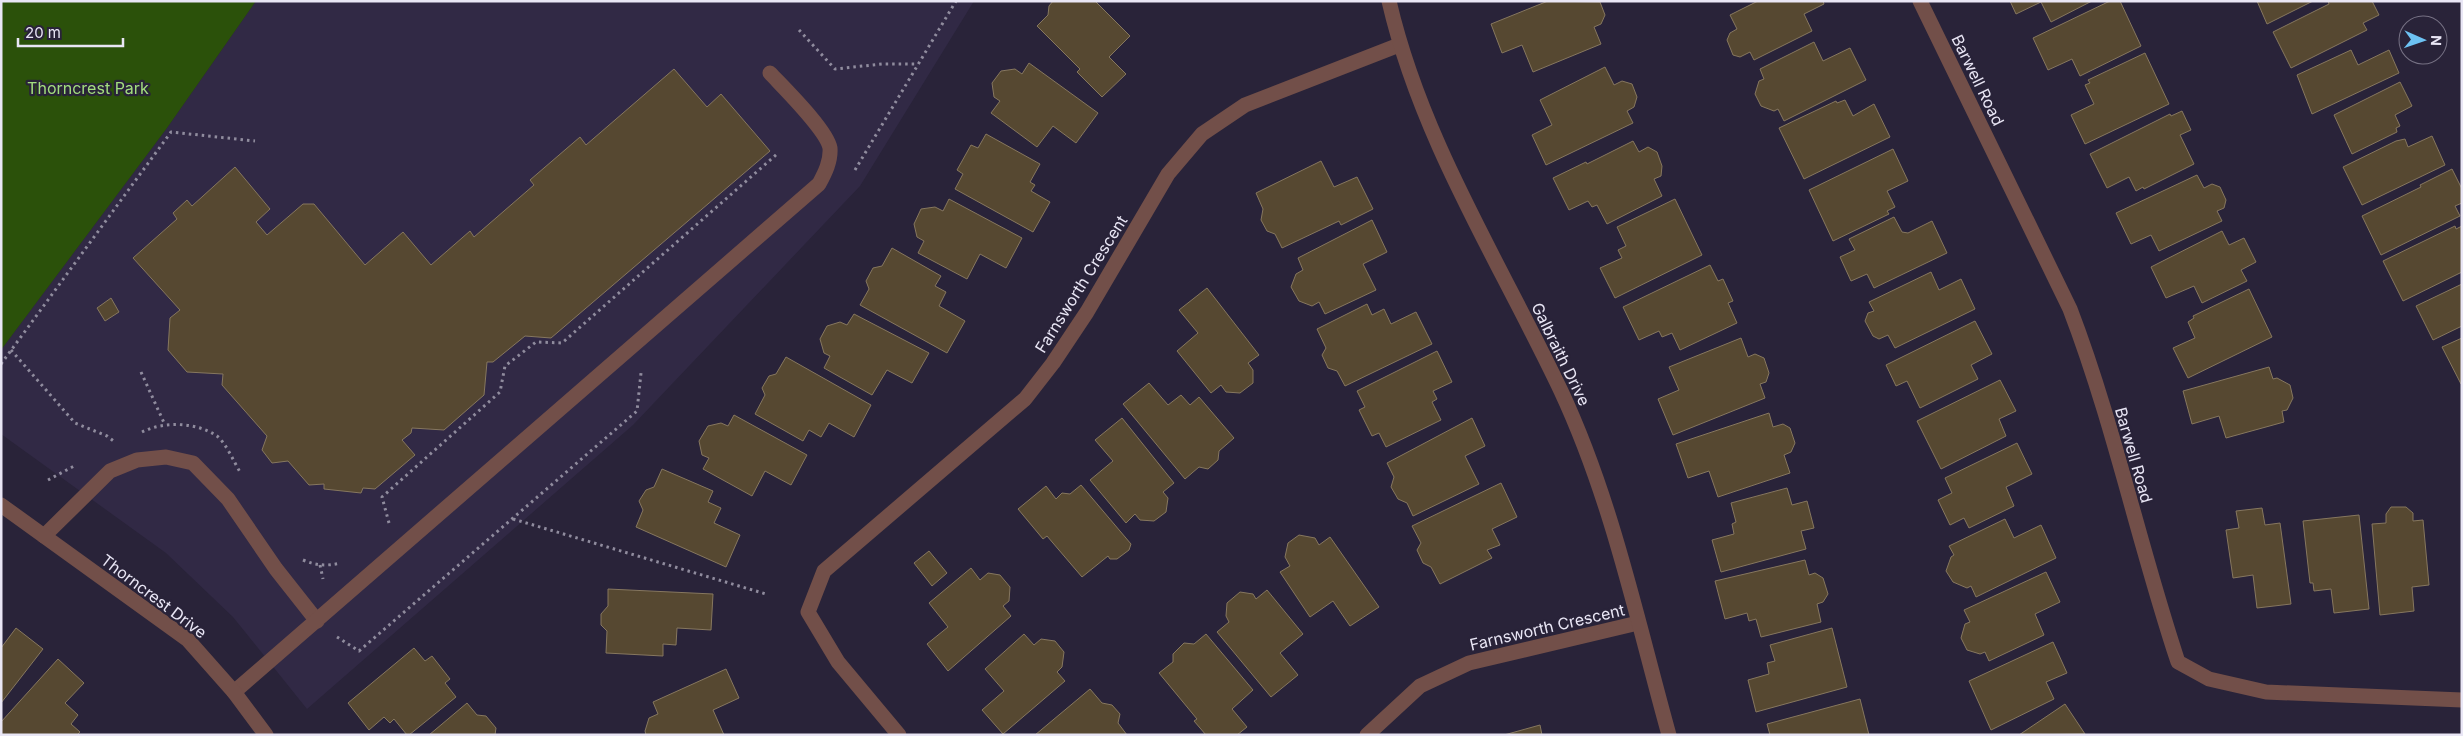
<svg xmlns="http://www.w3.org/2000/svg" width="2463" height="736" viewBox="0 0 2463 736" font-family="Inter,sans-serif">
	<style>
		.built { fill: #312945 }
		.green { fill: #2b510a }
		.building { fill: #564831; stroke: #86775f }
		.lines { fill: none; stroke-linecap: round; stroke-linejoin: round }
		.path { stroke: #908c9e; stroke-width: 3; stroke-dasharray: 2.5 4; stroke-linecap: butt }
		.service { stroke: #724f49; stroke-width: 15 }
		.minor { stroke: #724f49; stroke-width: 15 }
		.tertiary { stroke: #724f49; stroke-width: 15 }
		.labels { text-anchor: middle; stroke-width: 4.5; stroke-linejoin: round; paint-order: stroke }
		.street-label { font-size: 16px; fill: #e9e6f5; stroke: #292339 }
		.park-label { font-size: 16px; fill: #a3de7f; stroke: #292339 }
	</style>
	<rect width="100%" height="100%" fill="#292339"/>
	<!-- built -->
	<path class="built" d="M256 1H974L860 186 633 425 307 709 233 617 166 553 1 434V350L167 128Z"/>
	<!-- green -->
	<path class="green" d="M1 1H256L167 128 1 350Z"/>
	<!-- building -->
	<g class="building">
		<path d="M1053 1H1095L1130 36 1109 57 1126 74 1102 97 1077 72 1080 69 1037 26 1048 15 1049 6Z"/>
		<path d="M1548 1 1600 2 1605 15 1601 24 1594 27 1601 44 1533 72 1522 45 1502 53 1491 24Z"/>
		<path d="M1758 1H1823L1824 4 1804 14 1812 31 1754 60 1750 52 1740 57 1733 55 1727 40 1730 33 1737 29 1730 15Z"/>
		<path d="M2010 1H2092L2051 22 2041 2 2016 14Z"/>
		<path d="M2110 1H2120L2141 46 2080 76 2072 59 2048 70 2033 38Z"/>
		<path d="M2257 1H2313L2267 24Z"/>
		<path d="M2328 1H2372L2379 15 2363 23 2367 30 2291 68 2273 32 2329 4Z"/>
		<path d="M1814 42 1823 61 1850 48 1866 80 1784 121 1778 109 1774 111 1761 106 1755 94 1759 81 1764 79 1760 69Z"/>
		<path d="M2351 50 2358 65 2389 50 2399 73 2312 114 2297 75Z"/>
		<path d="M2145 53 2169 104 2085 144 2071 115 2094 104 2085 85 2090 83 2088 80Z"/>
		<path d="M1029 63 1098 113 1076 143 1053 126 1037 147 991 113 1000 101 994 97 992 83 1001 71 1015 69 1022 74Z"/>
		<path d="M1605 67 1614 85 1622 81 1632 84 1637 97 1634 107 1627 111 1633 123 1546 165 1532 135 1552 125 1540 100Z"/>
		<path d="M674 69 707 107 721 94 770 151 551 338 525 336 493 362H487L484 395 444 430 412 428 411 433 402 440 415 455 375 489 363 488 361 493 324 489V484L309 485 288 461 272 463 262 450 267 436 222 385 223 374 187 372 168 350 170 318 180 310 133 258 177 219 173 213 187 200 192 206 235 167 270 209 256 222 267 235 303 204H314L365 265 403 232 431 265 470 231 474 237 534 185 530 180 580 137 586 145Z"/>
		<path d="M2400 82 2412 106 2395 115 2400 126 2396 128 2397 132 2352 154 2334 115Z"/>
		<path d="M1845 100 1853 116 1874 104 1890 137 1804 179 1779 128 1836 101 1837 103Z"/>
		<path d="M2182 111 2191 130 2180 135 2194 164 2144 189 2143 187 2136 191 2129 177 2107 188 2090 154 2170 114 2171 116Z"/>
		<path d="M986 134 1040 164 1030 182 1035 185 1031 191 1050 202 1033 232 955 189 963 174 957 170 971 145 978 148Z"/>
		<path d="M2432 136 2445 165 2362 205 2343 167 2396 141 2405 139 2408 147Z"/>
		<path d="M1633 141 1639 152 1648 147 1657 152 1662 166 1661 176 1654 179 1662 196 1607 224 1597 205 1592 207 1588 201 1569 210 1553 178 1586 162 1587 164Z"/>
		<path d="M1893 149 1908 181 1887 191 1895 207 1887 211 1889 214 1833 241 1809 190Z"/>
		<path d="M1321 161 1334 187 1357 177 1373 209 1341 225 1339 221 1282 248 1275 234 1267 231 1261 220 1263 209 1256 193Z"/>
		<path d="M2452 169 2462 189V203L2455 206 2460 216 2381 255 2362 216 2421 187 2420 185Z"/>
		<path d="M2197 175 2204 188 2212 184 2220 187 2226 200 2224 208 2217 211 2222 221 2159 251 2151 235 2131 244 2116 213Z"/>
		<path d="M949 199 1022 238 1006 268 980 254 967 279 918 253 924 241 917 237 914 224 921 209 935 207 943 211Z"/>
		<path d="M1675 199 1702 255 1615 298 1600 268 1622 258 1618 250 1626 246 1617 227Z"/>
		<path d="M1894 217 1902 232 1908 233 1932 221 1947 253 1874 288 1867 274 1851 281 1840 257 1855 250 1849 239Z"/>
		<path d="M1372 220 1387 252 1363 264 1376 290 1325 314 1319 302 1312 306 1299 301 1291 287 1296 274 1303 270 1298 258Z"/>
		<path d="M2455 226 2456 229 2462 226V272L2403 301 2383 261Z"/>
		<path d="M2222 231 2229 245 2244 238 2256 262 2241 270 2247 281 2202 303 2194 286 2166 298 2151 267Z"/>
		<path d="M892 248 941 276 935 286 946 292 939 306 965 321 947 353 860 305 869 289 866 281 873 268 882 266Z"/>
		<path d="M1710 265 1718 281 1723 279 1733 301 1728 303 1737 323 1680 350 1672 333 1662 337 1659 331 1639 340 1623 307Z"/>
		<path d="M1931 272 1939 290 1961 279 1975 309 1895 348 1888 335 1879 339 1873 336 1865 321 1868 313 1874 311 1869 302Z"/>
		<path d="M2462 284V326L2433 340 2416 306Z"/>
		<path d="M1207 288 1259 355 1248 363 1253 370V383L1240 393 1226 392 1221 385 1211 393 1177 351 1198 333 1179 310Z"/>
		<path d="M2249 289 2272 337 2188 378 2173 348 2195 338 2188 322 2194 318 2193 316Z"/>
		<path d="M111 298 119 312 105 321 97 308Z"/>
		<path d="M1367 304 1372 315 1384 309 1391 324 1416 312 1432 344 1345 386 1337 371 1328 368 1322 355 1326 348 1317 329Z"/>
		<path d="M854 314 929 353 912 383 887 370 872 395 824 368 830 356 824 353 820 339 827 326 840 322 847 325Z"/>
		<path d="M1975 321 1992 354 1971 365 1978 379 1920 408 1907 381 1896 386 1886 365Z"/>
		<path d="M1741 338 1748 357 1755 354 1764 358 1769 373 1766 382 1760 384 1765 398 1673 435 1658 399 1679 390 1669 367Z"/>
		<path d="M2462 338V384H2461L2442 347Z"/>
		<path d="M1437 351 1452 382 1433 391 1437 399 1432 402 1441 420 1386 447 1379 433 1372 436 1359 410 1365 407 1357 391Z"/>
		<path d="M786 357 871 405 854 437 829 423 821 437 809 430 803 441 755 414 765 395 762 388 769 376 776 374Z"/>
		<path d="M2269 367 2273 379 2277 378 2290 385 2293 398 2287 410 2282 411 2284 422 2226 438 2219 416 2192 424 2183 391Z"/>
		<path d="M2000 380 2016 411 1999 419 2006 436 1941 469 1917 421Z"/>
		<path d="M1149 383 1168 405 1181 395 1190 405 1199 397 1234 438 1219 451 1218 460 1208 469 1199 467 1185 479 1123 404Z"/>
		<path d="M1769 413 1773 427 1783 424 1790 428 1795 443 1791 452 1784 455 1790 473 1718 497 1709 471 1688 478 1676 444Z"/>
		<path d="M734 415 807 455 791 485 765 471 752 496 703 469 709 458 702 455 699 441 708 426 721 423 728 426Z"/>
		<path d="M1122 418 1174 483 1163 492 1168 498 1166 512 1154 521 1140 520 1135 514 1126 523 1090 480 1113 461 1095 440Z"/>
		<path d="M1472 418 1485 446 1465 456 1479 484 1413 516 1407 503 1398 499 1391 487 1394 477 1387 463Z"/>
		<path d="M2017 443 2032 474 2006 487 2014 506 1969 528 1964 518 1950 525 1938 500 1952 493 1945 478Z"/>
		<path d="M662 469 713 491 708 502 721 508 714 523 740 535 726 567 636 527 643 510 639 501 646 490 654 487Z"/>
		<path d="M1501 483 1517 517 1492 529 1500 545 1487 550 1492 558 1440 584 1431 567 1423 563 1417 550 1421 543 1412 526Z"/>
		<path d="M1081 485 1131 544 1129 550 1117 559H1110L1108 556 1082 577 1047 536 1043 539 1018 509 1046 486 1056 499 1062 493 1070 494Z"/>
		<path d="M1787 488 1792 505 1807 501 1814 528 1801 531 1806 549 1721 572 1712 540 1734 534 1732 524 1736 522 1731 503Z"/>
		<path d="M2391 507H2406L2413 513V521L2423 520 2429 585 2412 587 2414 611 2380 615 2372 524 2386 523V514Z"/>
		<path d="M2262 508 2265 525 2280 523 2291 604 2257 608 2253 575 2233 578 2226 530 2239 528 2236 511Z"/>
		<path d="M2359 515 2369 609 2334 613 2331 589 2314 591 2313 583H2310L2303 521Z"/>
		<path d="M2005 519 2014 538 2041 525 2056 558 1976 597 1971 586 1967 588 1953 582 1946 571 1951 557 1954 555 1949 546Z"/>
		<path d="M1299 535 1315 538 1319 545 1330 537 1379 607 1350 626 1333 601 1310 617 1280 572 1290 566 1285 557 1288 543Z"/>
		<path d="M929 551 947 573 932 586 914 563Z"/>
		<path d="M1805 560 1809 575 1815 573 1823 578 1828 594 1823 602 1817 604 1821 622 1761 637 1756 619 1749 621 1747 613 1725 619 1715 581Z"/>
		<path d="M971 568 980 580 988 573 1000 575 1010 587 1009 601 1003 606 1011 616 948 671 927 644 948 627 929 603Z"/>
		<path d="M2046 572 2060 602 2035 614 2044 635 1989 661 1985 652 1980 654 1967 650 1961 638 1965 624 1970 622 1964 610Z"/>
		<path d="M608 589 713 594 711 630 677 628 676 645 663 644V656L606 653 607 631 601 625V614L608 606Z"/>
		<path d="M1267 590 1303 634 1280 653 1298 675 1271 697 1217 632 1229 622 1226 616 1227 603 1240 592 1253 594 1256 599Z"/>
		<path d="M16 628 43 649 1 703V648Z"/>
		<path d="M1832 628 1847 687 1756 712 1748 680 1769 674 1767 663 1775 661 1770 645Z"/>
		<path d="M1024 634 1034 645 1041 639 1055 641 1064 652 1062 667 1057 672 1065 681 1003 734 982 710 1004 691 985 669Z"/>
		<path d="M1206 634 1253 690 1232 709 1247 727 1237 735H1206L1194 721 1197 719 1159 673 1173 662V654L1184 643 1194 644Z"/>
		<path d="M2053 642 2067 673 2046 682 2054 699 1991 730 1969 681Z"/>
		<path d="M414 648 425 661 432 656 450 679 445 683 456 697 409 735H407L394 719 390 723 384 717 369 730 348 703Z"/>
		<path d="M58 659 84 683 65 703 78 715 71 724 80 732 77 735H1V722Z"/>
		<path d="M726 669 739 698 713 710 724 735H646L645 731 649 718 658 714 653 702Z"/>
		<path d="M1090 689 1102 703 1112 705 1120 714 1118 723 1127 735H1035Z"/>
		<path d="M1860 699 1869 735H1770L1767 724Z"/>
		<path d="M467 703 477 715 486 716 496 728 495 735H429Z"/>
		<path d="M2065 704 2085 734 2019 735Z"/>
		<path d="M1540 725 1542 735H1504Z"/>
	</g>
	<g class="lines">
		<!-- path -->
		<g class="path">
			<path d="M799 30 835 69 882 64H918"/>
			<path d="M855 170 956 1"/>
			<path d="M11 350 75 423 107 436 115 442"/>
			<path d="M1 364 171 132 255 141"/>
			<path d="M141 372 165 425"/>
			<path d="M142 432C164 421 196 422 217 436 226 443 234 462 240 472"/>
			<path d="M48 480 76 465"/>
			<path d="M513 519 766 594"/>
			<path d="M389 523 382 497 500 392 505 366 536 342 562 343 777 154"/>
			<path d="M303 560C317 566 327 566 341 563"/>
			<path d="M320 565 323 579"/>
			<path d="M337 637 359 651 637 411 641 373"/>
		</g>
		<!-- service -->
		<g class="service">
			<path d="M44 536 110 471 137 460 166 457 193 463 228 499 276 569 317 621"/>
			<path d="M234 692 819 184C825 173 831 161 830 148 827 130 784 88 770 73"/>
		</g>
		<!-- minor -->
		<g class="minor">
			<path d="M1920 1 2070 309C2114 424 2139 545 2178 662L2209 679 2266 692 2462 700"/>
			<path d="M1 505 188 640 234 692 266 735"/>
			<path d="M899 735 838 662 808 612 824 571 1025 399 1053 363 1087 312 1168 174 1202 134 1245 105 1399 45"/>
			<path d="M1367 735 1420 686 1469 663 1638 623"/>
		</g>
		<!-- tertiary -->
		<path class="tertiary" d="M1389 1C1421 140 1501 264 1561 391 1612 500 1637 620 1669 735"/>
	</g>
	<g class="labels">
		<!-- street labels -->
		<g class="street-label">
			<text transform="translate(1978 80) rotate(64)" y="6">Barwell Road</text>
			<text transform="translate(1081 284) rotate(-58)" y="6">Farnsworth Crescent</text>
			<text transform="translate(1561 354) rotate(64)" y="6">Galbraith Drive</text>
			<text transform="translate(2134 455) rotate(74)" y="6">Barwell Road</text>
			<text transform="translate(154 596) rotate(37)" y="6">Thorncrest Drive</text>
			<text transform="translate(1547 627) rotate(-13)" y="6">Farnsworth Crescent</text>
		</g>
		<!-- park labels -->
		<g class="park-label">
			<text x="88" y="94">Thorncrest Park</text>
		</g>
	</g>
	<!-- border -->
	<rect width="2463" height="736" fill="none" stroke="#e9e6f5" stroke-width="5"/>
	<!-- north arrow -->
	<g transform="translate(2423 40) rotate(92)"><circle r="24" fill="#292339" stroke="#767184"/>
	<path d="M0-4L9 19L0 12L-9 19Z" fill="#6dc2f3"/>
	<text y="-8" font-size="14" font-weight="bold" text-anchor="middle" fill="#e9e6f5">N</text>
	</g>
	<!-- scale -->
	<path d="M18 38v8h105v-8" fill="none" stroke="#e9e6f5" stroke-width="2.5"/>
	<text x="25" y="38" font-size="15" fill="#e9e6f5" stroke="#292339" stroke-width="4" paint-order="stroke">20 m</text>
</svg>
